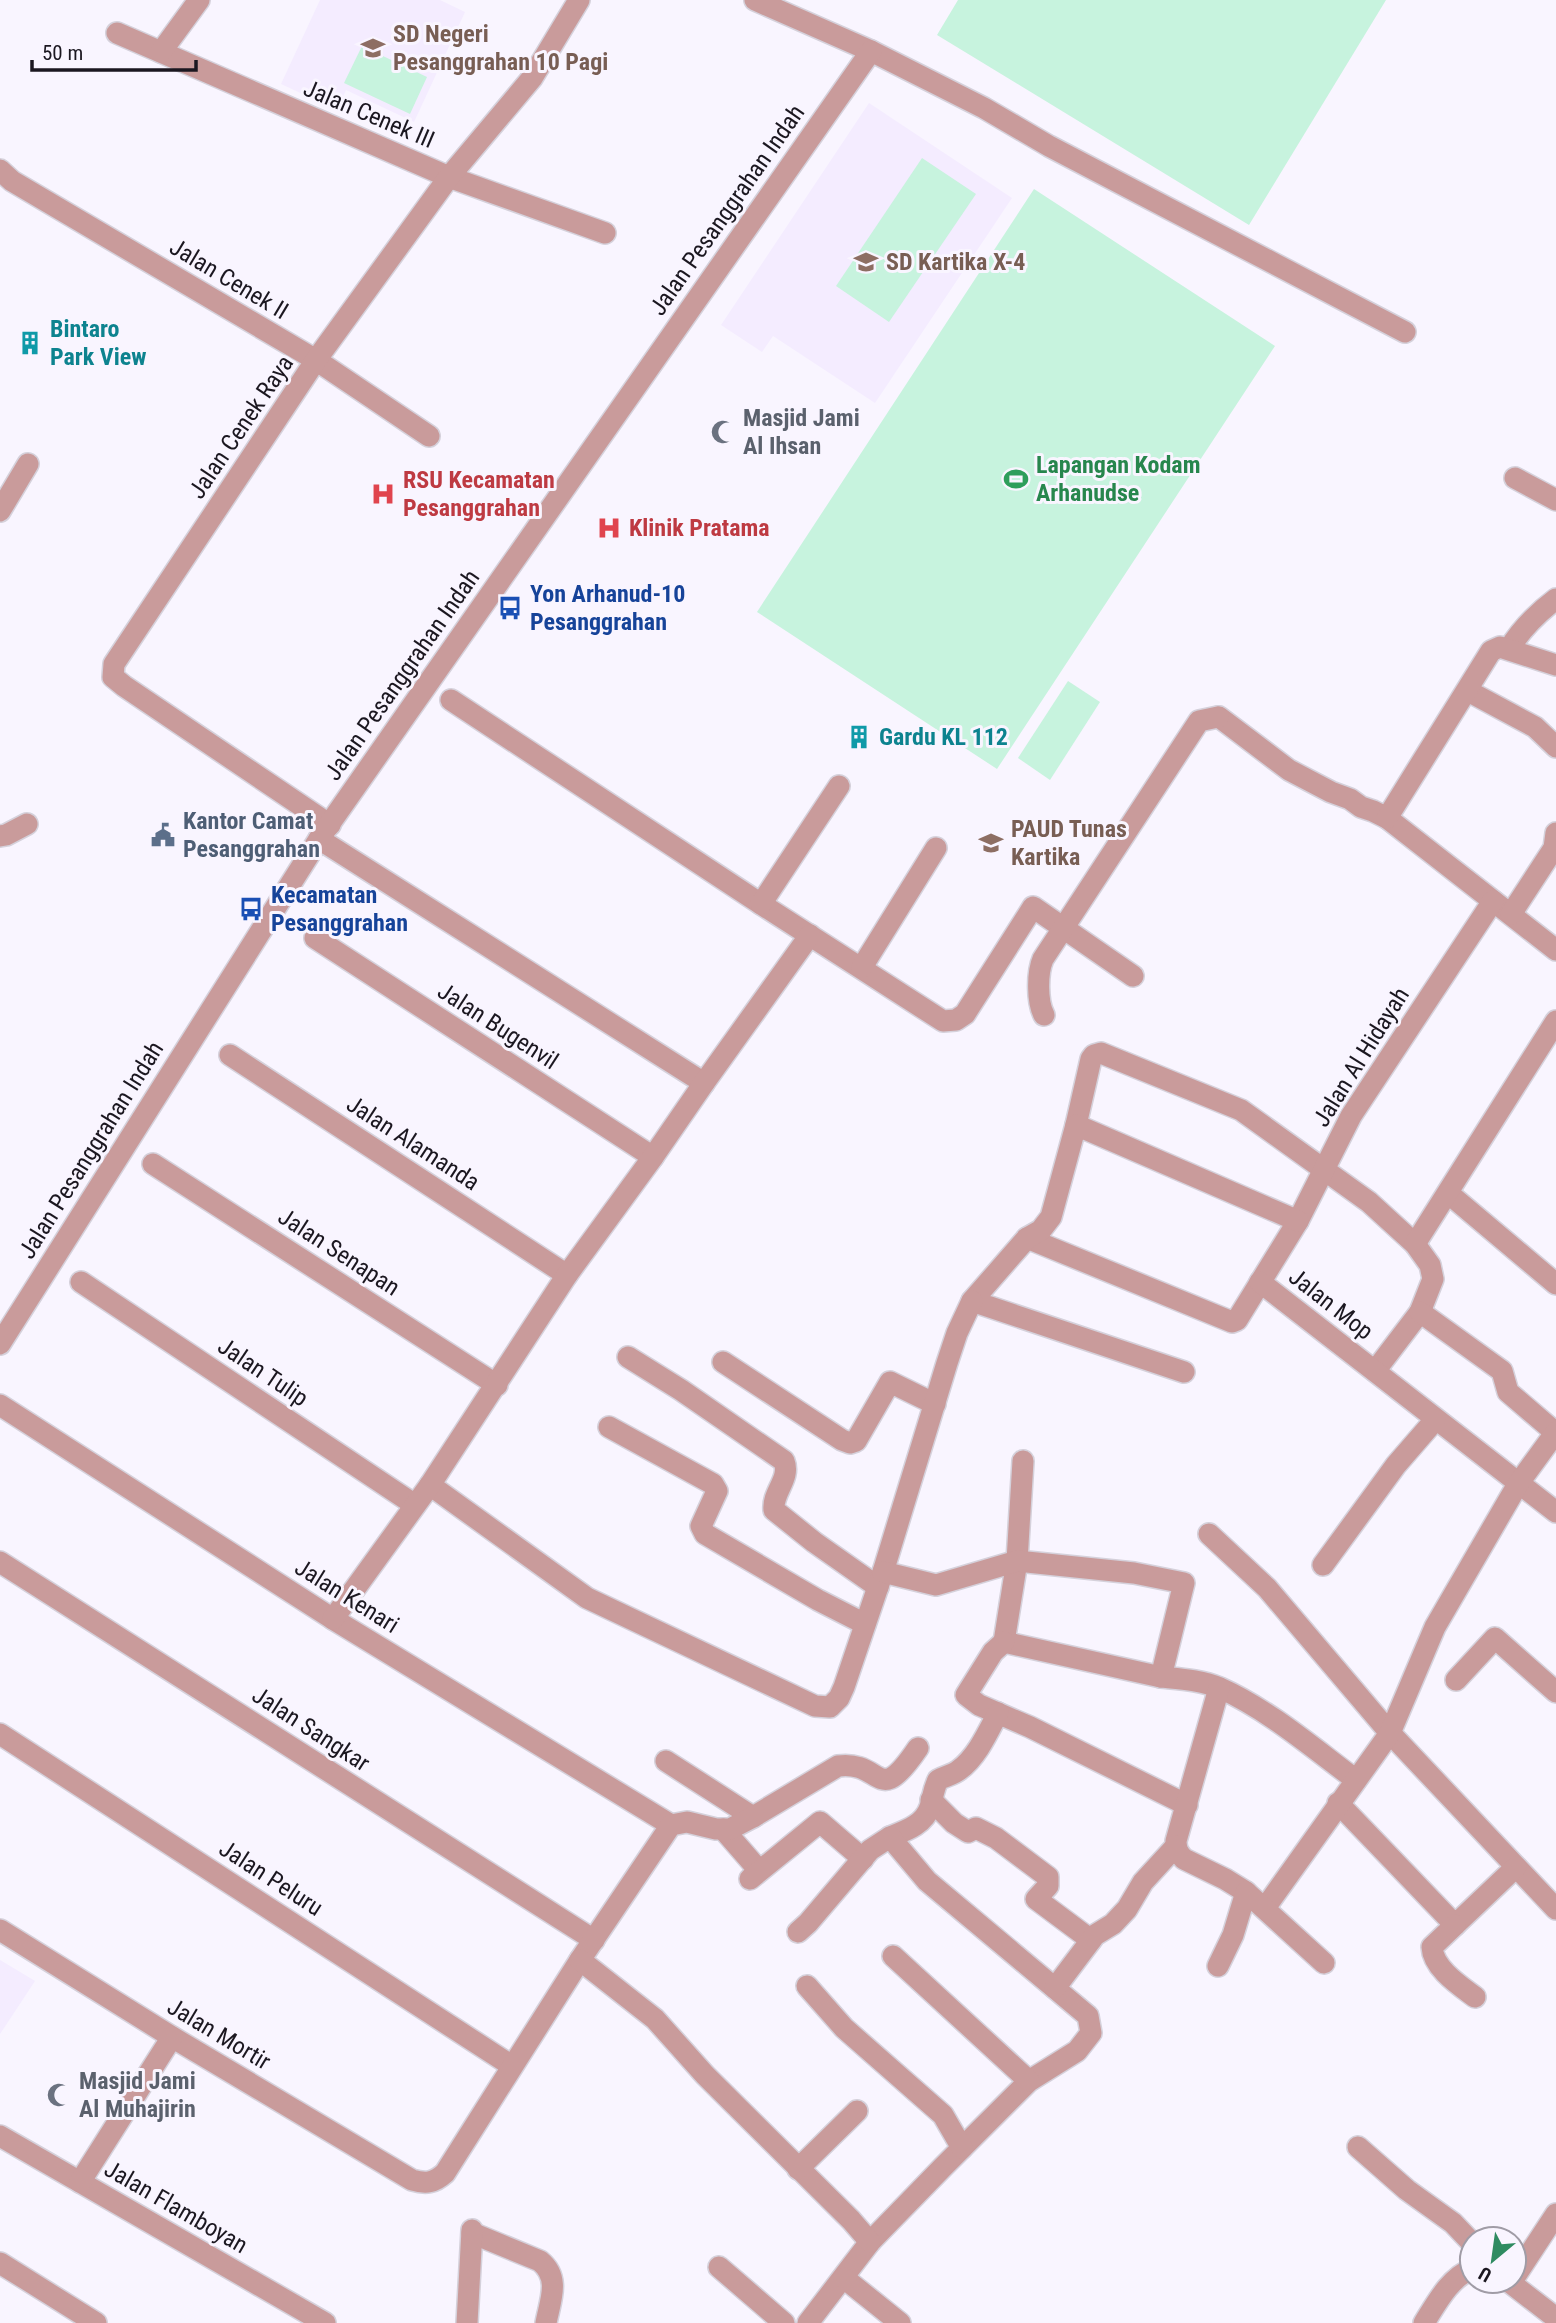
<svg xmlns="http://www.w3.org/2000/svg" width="1556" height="2323" viewBox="0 0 1556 2323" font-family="'Roboto Condensed',sans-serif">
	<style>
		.built { fill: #f4ecff }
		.green { fill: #c7f3de }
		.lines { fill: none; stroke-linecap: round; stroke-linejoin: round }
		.minor-casing { stroke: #d5d1db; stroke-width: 24 }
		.minor { stroke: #c99b9b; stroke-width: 21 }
		.labels { text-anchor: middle; stroke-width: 6; stroke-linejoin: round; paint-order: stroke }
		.education-label { font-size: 24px; font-weight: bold; fill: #785e54; stroke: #f9f5ff; text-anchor: start }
		.street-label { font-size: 24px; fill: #1b1720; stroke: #f9f5ff }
		.culture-label { font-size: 24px; font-weight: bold; fill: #0d838f; stroke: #f9f5ff; text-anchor: start }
		.worship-label { font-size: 24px; font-weight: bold; fill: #5b616d; stroke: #f9f5ff; text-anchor: start }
		.leisure-label { font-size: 24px; font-weight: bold; fill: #27864d; stroke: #f9f5ff; text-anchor: start }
		.health-label { font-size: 24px; font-weight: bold; fill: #be3a42; stroke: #f9f5ff; text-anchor: start }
		.transit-label { font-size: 24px; font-weight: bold; fill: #164399; stroke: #f9f5ff; text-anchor: start }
		.service-label { font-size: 24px; font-weight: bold; fill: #4e5e75; stroke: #f9f5ff; text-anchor: start }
	</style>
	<rect width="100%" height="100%" fill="#f9f5ff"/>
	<!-- built -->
	<g class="built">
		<path d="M320 0H440L465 12 414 122 346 90 337 110 281 84Z"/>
		<path d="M869 103 1012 198 875 403 773 336 762 352 721 325Z"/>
		<path d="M0 1960 35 1981 0 2034Z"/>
	</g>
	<!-- green -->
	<g class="green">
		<path d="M958 0H1386L1249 225 937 35Z"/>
		<path d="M362 46 427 77 410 114 344 83Z"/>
		<path d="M922 158 976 194 889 322 836 286Z"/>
		<path d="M1034 189 1275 346 997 769 757 612Z"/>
		<path d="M1068 681 1100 702 1050 780 1018 758Z"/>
	</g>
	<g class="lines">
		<!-- minor casing -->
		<g class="minor-casing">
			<g id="minor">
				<path d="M755 0 871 51 984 108 1049 146 1405 332"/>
				<path d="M117 33 449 177 605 233"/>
				<path d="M161 52 199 0"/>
				<path d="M0 170 12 181 316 360 429 436"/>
				<path d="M1515 478 1556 500"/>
				<path d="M0 511 28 464"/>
				<path d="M1509 649C1522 628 1536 614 1556 599"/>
				<path d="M1468 691 1535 727 1556 747"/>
				<path d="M451 700 761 904 943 1021 956 1020 965 1014 1033 907 1133 976"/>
				<path d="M1219 717 1289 770 1331 792 1350 799 1361 807 1373 811 1387 818 1556 950"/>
				<path d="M1387 818 1491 651 1500 647 1556 665"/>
				<path d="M330 825 124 686 113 677 114 664 316 360 449 177 532 78 579 0"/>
				<path d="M0 836 6 835 27 824"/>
				<path d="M319 839 704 1083"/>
				<path d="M761 904 839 786"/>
				<path d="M1511 914 1554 848 1556 833"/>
				<path d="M315 938 653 1157"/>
				<path d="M862 967 936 848"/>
				<path d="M1044 1015C1037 1002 1037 973 1043 959L1199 721 1218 717"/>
				<path d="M230 1055 567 1275"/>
				<path d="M1076 1125 1091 1059 1094 1055 1101 1053 1241 1110 1369 1202 1415 1244 1430 1265 1433 1279 1420 1312 1375 1371"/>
				<path d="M153 1164 497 1385"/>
				<path d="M1448 1193 1556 1284"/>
				<path d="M1027 1238 1232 1322 1237 1320 1298 1221 1351 1116 1493 901"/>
				<path d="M1415 1244 1556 1021"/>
				<path d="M81 1282 415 1505"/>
				<path d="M1260 1282 1556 1512"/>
				<path d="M1420 1312 1502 1371 1508 1392 1556 1433"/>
				<path d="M0 1344 319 839 871 51"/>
				<path d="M628 1357 681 1390 784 1461C791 1479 772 1492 774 1510L814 1542 878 1587"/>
				<path d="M723 1362 842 1440 850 1443 856 1441 890 1382 935 1404"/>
				<path d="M1184 1372 972 1301 1027 1238 1041 1230 1051 1217 1076 1125 1298 1221"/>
				<path d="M0 1405 333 1619 671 1825"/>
				<path d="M609 1427 713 1484 717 1491 701 1526 705 1534 818 1600 865 1624"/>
				<path d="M1023 1461 1017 1561 1004 1642 1161 1677"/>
				<path d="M430 1485 587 1598 815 1706 830 1707 839 1698 844 1687 883 1572 947 1363 957 1333 972 1301"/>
				<path d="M1209 1534 1267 1588 1390 1733 1556 1909"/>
				<path d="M0 1562 594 1940"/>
				<path d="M1323 1565 1396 1465 1435 1420"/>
				<path d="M883 1572 936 1585 1017 1561 1134 1573 1184 1583 1161 1677C1181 1679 1201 1680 1220 1688 1269 1710 1313 1748 1356 1780"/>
				<path d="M333 1619 430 1485 567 1275 653 1157 704 1083 810 935"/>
				<path d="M1004 1642 993 1652 966 1695 979 1705 1030 1727 1187 1805"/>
				<path d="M1456 1680 1495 1638 1556 1692"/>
				<path d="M1219 1688 1176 1841C1176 1849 1178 1853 1184 1859L1225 1879 1246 1892"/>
				<path d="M0 1734 512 2066"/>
				<path d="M666 1761 753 1817"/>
				<path d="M931 1800 954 1823 968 1832 976 1828 996 1838 1048 1877V1886L1036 1899 1091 1940"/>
				<path d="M1338 1803 1455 1925 1516 1867"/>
				<path d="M723 1829 756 1867"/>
				<path d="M890 1837C905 1831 924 1825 930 1807 933 1798 933 1790 938 1780 945 1776 953 1775 959 1770 977 1757 988 1732 998 1713"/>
				<path d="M750 1879 820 1822 863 1859"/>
				<path d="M1265 1908 1390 1733 1435 1627 1518 1484 1556 1432"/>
				<path d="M1455 1925 1432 1947C1433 1968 1459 1985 1475 1997"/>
				<path d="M0 1930 172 2037 412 2180C426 2184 434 2183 445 2173L580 1960 671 1825 687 1822 716 1829H730L753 1817 838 1766C884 1760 876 1810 918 1748"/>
				<path d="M798 1932 808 1923 870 1850 890 1837 927 1881 1088 2016 1091 2033 1077 2051 1029 2081 943 2167 870 2242 808 2323"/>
				<path d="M893 1956 1029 2081"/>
				<path d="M580 1960 655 2019 705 2075 851 2220 870 2242"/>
				<path d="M1218 1966 1233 1935 1246 1892 1324 1963"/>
				<path d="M807 1986 844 2028 943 2115 962 2148"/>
				<path d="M1055 1988 1095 1935 1113 1924 1127 1909 1143 1882 1176 1846"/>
				<path d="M0 2136 325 2323"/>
				<path d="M1358 2147 1407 2190 1453 2223 1472 2243"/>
				<path d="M798 2169 857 2111"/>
				<path d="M80 2182 172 2037"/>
				<path d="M472 2233 540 2261C561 2278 550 2301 546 2323"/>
				<path d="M0 2263 96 2323"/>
				<path d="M719 2267 784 2323"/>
				<path d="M844 2278 900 2323"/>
				<path d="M1514 2278 1556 2214"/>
				<path d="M1508 2281 1556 2318"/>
				<path d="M467 2323 472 2230"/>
				<path d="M1424 2323C1436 2304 1450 2277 1472 2269"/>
			</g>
		</g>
		<!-- minor -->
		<use href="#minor" class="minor"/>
	</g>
	<!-- icons -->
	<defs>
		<g id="school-bare" transform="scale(1.89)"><path d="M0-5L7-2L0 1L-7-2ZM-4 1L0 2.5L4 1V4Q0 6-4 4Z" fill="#8d6e63" stroke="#f9f5ff" stroke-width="2.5" paint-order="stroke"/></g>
		<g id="building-bare" transform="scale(1.89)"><path d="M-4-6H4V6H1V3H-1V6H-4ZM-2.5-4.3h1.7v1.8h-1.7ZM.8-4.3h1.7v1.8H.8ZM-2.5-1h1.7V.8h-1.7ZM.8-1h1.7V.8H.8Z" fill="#0f9aa8" stroke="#f9f5ff" stroke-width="2.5" paint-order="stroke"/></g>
		<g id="mosque-bare" transform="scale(1.89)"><path d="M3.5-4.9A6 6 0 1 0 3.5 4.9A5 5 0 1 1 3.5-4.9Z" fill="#6b7280" stroke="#f9f5ff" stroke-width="2.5" paint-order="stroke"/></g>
		<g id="stadium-bare" transform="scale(1.89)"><path d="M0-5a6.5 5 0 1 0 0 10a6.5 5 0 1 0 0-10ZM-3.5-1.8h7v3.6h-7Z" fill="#2e9e5b" stroke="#f9f5ff" stroke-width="2.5" paint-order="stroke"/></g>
		<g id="hospital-bare" transform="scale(1.89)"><path d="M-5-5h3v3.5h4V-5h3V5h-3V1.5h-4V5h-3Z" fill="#e0444e" stroke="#f9f5ff" stroke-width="2.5" paint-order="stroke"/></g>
		<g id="bus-bare" transform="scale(1.89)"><path d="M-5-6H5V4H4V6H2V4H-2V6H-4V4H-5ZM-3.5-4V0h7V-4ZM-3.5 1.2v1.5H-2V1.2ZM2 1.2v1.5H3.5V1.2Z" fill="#1a4fb4" stroke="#f9f5ff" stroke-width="2.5" paint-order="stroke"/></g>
		<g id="civic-bare" transform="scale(1.89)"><path d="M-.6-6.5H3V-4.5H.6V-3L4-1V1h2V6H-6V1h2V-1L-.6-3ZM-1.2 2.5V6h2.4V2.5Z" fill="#5c6f8a" stroke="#f9f5ff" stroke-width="2.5" paint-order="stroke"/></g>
	</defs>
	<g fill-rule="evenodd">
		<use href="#school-bare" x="373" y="48"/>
		<use href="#school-bare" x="866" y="262"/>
		<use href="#building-bare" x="30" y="343"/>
		<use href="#mosque-bare" x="723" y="432"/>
		<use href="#stadium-bare" x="1016" y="479"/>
		<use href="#hospital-bare" x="383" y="494"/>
		<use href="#hospital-bare" x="609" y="528"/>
		<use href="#bus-bare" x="510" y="608"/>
		<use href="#building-bare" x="859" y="737"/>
		<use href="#civic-bare" x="163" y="835"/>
		<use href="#school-bare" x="991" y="843"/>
		<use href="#bus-bare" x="251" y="909"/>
		<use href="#mosque-bare" x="59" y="2095"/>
	</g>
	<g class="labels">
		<!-- education labels -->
		<g class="education-label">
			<text x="393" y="42">SD Negeri<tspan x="393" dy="28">Pesanggrahan 10 Pagi</tspan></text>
			<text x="886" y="270">SD Kartika X-4</text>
			<text x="1011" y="837">PAUD Tunas<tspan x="1011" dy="28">Kartika</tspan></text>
		</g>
		<!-- street labels -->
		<g class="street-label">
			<text transform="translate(369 114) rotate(23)" y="8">Jalan Cenek III</text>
			<text transform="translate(727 210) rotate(-55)" y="8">Jalan Pesanggrahan Indah</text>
			<text transform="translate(229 279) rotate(31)" y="8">Jalan Cenek II</text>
			<text transform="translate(241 427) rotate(-56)" y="8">Jalan Cenek Raya</text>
			<text transform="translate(402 675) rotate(-55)" y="8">Jalan Pesanggrahan Indah</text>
			<text transform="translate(498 1026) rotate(33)" y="8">Jalan Bugenvil</text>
			<text transform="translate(1361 1057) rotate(-58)" y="8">Jalan Al Hidayah</text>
			<text transform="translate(413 1143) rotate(33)" y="8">Jalan Alamanda</text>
			<text transform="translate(91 1150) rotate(-58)" y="8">Jalan Pesanggrahan Indah</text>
			<text transform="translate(339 1252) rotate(33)" y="8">Jalan Senapan</text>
			<text transform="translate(1331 1304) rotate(38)" y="8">Jalan Mop</text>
			<text transform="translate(263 1372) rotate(34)" y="8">Jalan Tulip</text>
			<text transform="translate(347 1596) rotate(32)" y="8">Jalan Kenari</text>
			<text transform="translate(311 1729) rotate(33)" y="8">Jalan Sangkar</text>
			<text transform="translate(271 1878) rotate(33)" y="8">Jalan Peluru</text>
			<text transform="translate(219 2034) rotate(31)" y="8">Jalan Mortir</text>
			<text transform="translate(176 2207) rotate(30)" y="8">Jalan Flamboyan</text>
		</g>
		<!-- culture labels -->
		<g class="culture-label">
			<text x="50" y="337">Bintaro<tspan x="50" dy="28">Park View</tspan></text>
			<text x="879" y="745">Gardu KL 112</text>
		</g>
		<!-- worship labels -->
		<g class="worship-label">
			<text x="743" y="426">Masjid Jami<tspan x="743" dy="28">Al Ihsan</tspan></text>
			<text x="79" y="2089">Masjid Jami<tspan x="79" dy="28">Al Muhajirin</tspan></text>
		</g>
		<!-- leisure labels -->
		<g class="leisure-label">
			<text x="1036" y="473">Lapangan Kodam<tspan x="1036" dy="28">Arhanudse</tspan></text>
		</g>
		<!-- health labels -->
		<g class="health-label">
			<text x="403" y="488">RSU Kecamatan<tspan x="403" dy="28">Pesanggrahan</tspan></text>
			<text x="629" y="536">Klinik Pratama</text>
		</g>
		<!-- transit labels -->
		<g class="transit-label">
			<text x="530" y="602">Yon Arhanud-10<tspan x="530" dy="28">Pesanggrahan</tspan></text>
			<text x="271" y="903">Kecamatan<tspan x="271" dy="28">Pesanggrahan</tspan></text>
		</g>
		<!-- service labels -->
		<g class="service-label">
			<text x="183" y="829">Kantor Camat<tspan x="183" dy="28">Pesanggrahan</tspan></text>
		</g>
	</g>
	<!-- north arrow -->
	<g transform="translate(1493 2260) rotate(209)"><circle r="33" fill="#f9f5ff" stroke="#a09ca6" stroke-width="2"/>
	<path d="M0-5L12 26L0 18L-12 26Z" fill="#2f8b61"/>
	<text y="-10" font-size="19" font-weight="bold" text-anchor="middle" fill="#1b1720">U</text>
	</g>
	<!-- scale -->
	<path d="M32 60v10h164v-10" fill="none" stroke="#1b1720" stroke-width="3.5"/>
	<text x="42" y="60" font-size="21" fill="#1b1720" stroke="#f9f5ff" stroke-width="5" paint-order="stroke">50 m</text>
</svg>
